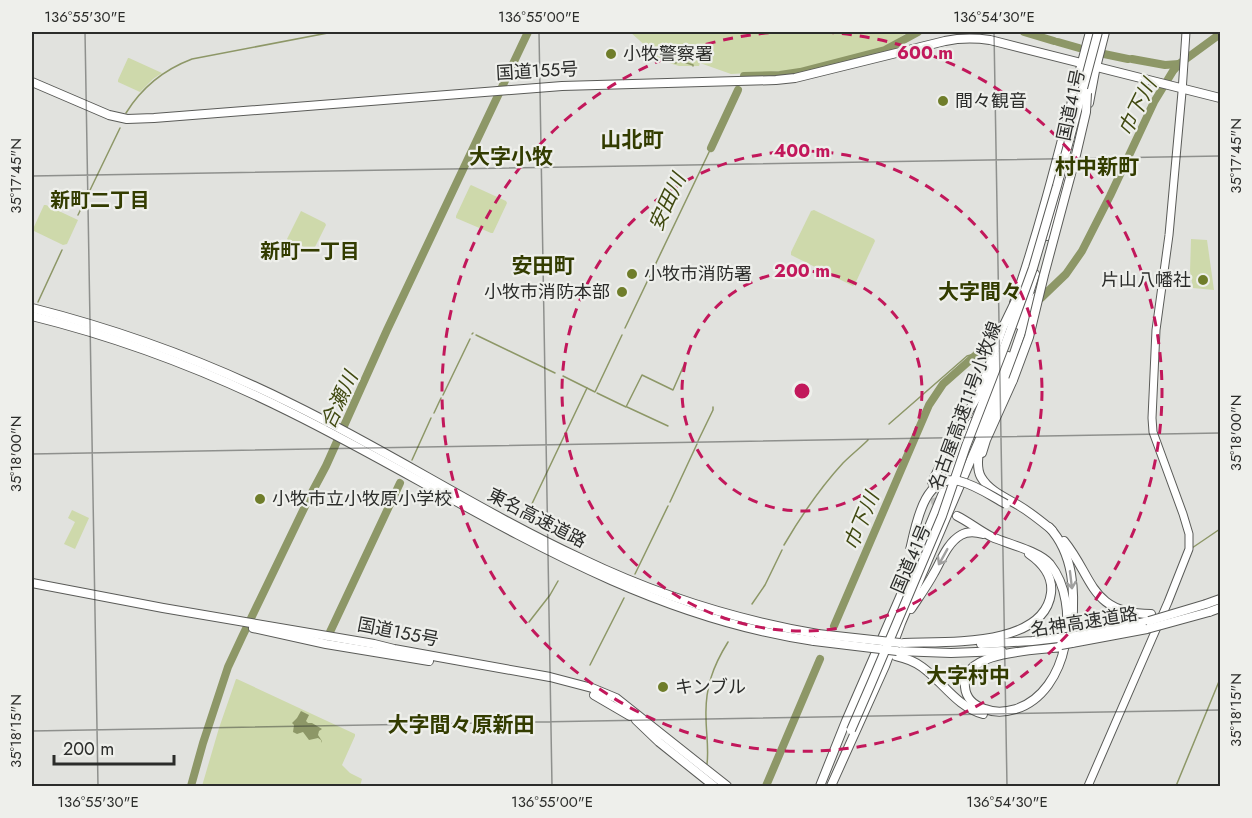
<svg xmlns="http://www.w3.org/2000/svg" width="1252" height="818" viewBox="0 0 1252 818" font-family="Jost,'Noto Sans JP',sans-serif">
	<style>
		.green { fill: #ced9ab }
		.water { fill: #8d9767 }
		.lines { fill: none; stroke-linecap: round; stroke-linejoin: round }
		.stream { stroke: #8d9767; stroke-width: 1.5 }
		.river { stroke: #8d9767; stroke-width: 8 }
		.highway-tunnel { stroke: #bdbeba; stroke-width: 8; stroke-dasharray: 8 4; stroke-linecap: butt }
		.major-casing { stroke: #5a5b58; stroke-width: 9 }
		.highway-casing { stroke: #5a5b58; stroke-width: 10 }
		.major { stroke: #fff; stroke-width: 7 }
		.highway { stroke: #fff; stroke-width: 8 }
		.highway-bridge-casing { stroke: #5a5b58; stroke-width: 10; stroke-linecap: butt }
		.highway-bridge { stroke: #fff; stroke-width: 8 }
		.oneway { stroke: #a0a09f }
		.ticks { fill: none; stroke: #2b2c2a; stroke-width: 1.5; stroke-opacity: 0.45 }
		.ring { fill: none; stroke: #c2185b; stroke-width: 3; stroke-dasharray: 10 8 }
		.poi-dot { fill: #6f7d2a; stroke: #eeefeb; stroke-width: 2 }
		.labels { text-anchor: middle; stroke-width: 4.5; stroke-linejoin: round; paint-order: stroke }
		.poi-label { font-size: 18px; fill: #2b2c2a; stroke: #eeefeb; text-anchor: start }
		.street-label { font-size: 18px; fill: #2b2c2a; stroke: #eeefeb }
		.water-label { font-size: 20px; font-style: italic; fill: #404910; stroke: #eeefeb }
		.neighbourhood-label { font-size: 20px; font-weight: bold; fill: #333c00; stroke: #eeefeb }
		.quarter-label { font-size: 21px; font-weight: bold; fill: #333c00; stroke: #eeefeb }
		.centre { fill: #c2185b; stroke: #eeefeb; stroke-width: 3 }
		.ring-label { font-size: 18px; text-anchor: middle; font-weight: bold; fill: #c2185b; stroke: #eeefeb; stroke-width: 4.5; stroke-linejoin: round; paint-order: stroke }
		.neatline { fill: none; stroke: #2b2c2a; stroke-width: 2 }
		.ticks-label { font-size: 15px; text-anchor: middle; fill: #2b2c2a }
	</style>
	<rect width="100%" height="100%" fill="#e1e2de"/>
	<!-- green -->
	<g class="green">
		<path d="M630 32H908L883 48 790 71 780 72 777 71 770 72 731 74 700 63 699 66H679L646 56 649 48H648Z"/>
		<path d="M128 58H129L162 73 153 79 140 92 118 82V80Z"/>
		<path d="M471 185 506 201 507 203 493 233H491L456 218V216L470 186Z"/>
		<path d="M44 205H46L78 220 67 244 63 245 34 231 33 229Z"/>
		<path d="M814 210 874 239 875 241 855 284 853 286 791 255V252L811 211Z"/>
		<path d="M301 211 325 223 326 225 313 251 288 240 287 239Z"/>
		<path d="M1191 239 1207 240 1214 290 1193 288 1190 271Z"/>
		<path d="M72 510 89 518 75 549 64 544 75 522 68 518Z"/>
		<path d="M236 679H237L355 734V736L342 765 350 773 362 779 360 786H202L219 728Z"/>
	</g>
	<!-- water -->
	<path class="water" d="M301 711 309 715 306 721 308 723H312L322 729 319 731 318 735 322 741V743L321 740 318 738 309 740 303 732 297 734 293 732 294 725 292 723 297 718Z"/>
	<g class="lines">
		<!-- stream -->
		<g class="stream">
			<path d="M660 56 666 60 676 63"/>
			<path d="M678 62 681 61 693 65V66"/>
			<path d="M126 113C142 87 163 70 192 59L333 32"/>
			<path d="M78 215 120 128"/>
			<path d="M38 302 62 250"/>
			<path d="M625 328 711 148"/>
			<path d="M472 334 473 333"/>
			<path d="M476 335 555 373"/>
			<path d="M563 376 595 392 622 335"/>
			<path d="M597 393 626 407 642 375 673 390 684 365"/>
			<path d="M443 395 470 339"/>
			<path d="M627 407 668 426"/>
			<path d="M434 413 441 398"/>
			<path d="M889 424 967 356 978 353"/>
			<path d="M698 441 713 410V407"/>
			<path d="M412 460 431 418"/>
			<path d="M670 502 697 444"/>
			<path d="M529 510 587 388"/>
			<path d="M784 545C801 516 820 488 843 463 851 455 860 448 868 440"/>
			<path d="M1192 548 1220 529"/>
			<path d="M635 574 668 506"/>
			<path d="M752 604 765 585 782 550"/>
			<path d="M529 622 550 595 558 581"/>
			<path d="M590 665 624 598"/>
			<path d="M707 764C709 748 706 733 706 717 705 688 713 666 728 642"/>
			<path d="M1176 786 1220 679"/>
		</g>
		<!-- river -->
		<g class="river">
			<path d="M1024 32 1054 41"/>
			<path d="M1058 42 1079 48"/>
			<path d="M1104 54 1128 59"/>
			<path d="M1132 59 1165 65 1179 64"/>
			<path d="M744 76 780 75 800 72 885 50 918 32"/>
			<path d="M711 148 738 90"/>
			<path d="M1041 298 1066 274 1082 251 1110 196 1154 102 1173 71 1179 64 1220 34"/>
			<path d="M834 626 929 405 943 384 986 346"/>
			<path d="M330 632 400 483"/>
			<path d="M191 786 203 743 228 667 242 637 310 496 326 466 387 330 528 32"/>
			<path d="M766 786 820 659"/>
		</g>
		<!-- highway-tunnel -->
		<path class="highway-tunnel" d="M932 486 935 502 943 509"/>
		<!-- major casing -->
		<g class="major-casing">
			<path id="major" d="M1088 786 1168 602 1189 549V534L1183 514 1153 432 1152 418 1156 330 1169 235 1182 92 1186 32"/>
		</g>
		<!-- highway casing -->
		<g class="highway-casing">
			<g id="highway">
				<path d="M32 82 109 115 127 119 154 118 562 86 776 80 795 78 945 41C960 38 975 38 990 40L1220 98"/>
				<path d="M1089 103 1095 71 1105 32"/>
				<path d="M1047 236 1080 121"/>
				<path d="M1014 303C1045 214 1066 122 1090 32"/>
				<path d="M32 308C123 331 210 363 294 405 392 453 483 513 582 559 657 595 736 620 818 634"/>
				<path d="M32 316C121 338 208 371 290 412 464 498 617 612 814 641"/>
				<path d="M1019 325 1035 274"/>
				<path d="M975 433 1008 356"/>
				<path d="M980 445C978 455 976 468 981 477 989 491 1006 498 1018 505 1030 512 1041 521 1052 530"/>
				<path d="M982 453 986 440 1013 380"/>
				<path d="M932 482 941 464 972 422"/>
				<path d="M957 516C969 522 980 531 992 537 1008 544 1039 551 1050 564 1082 604 1069 692 1016 709 1006 712 995 713 985 709 975 706 966 699 965 687 961 650 1036 651 1061 647"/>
				<path d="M1049 527C1074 554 1075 592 1072 626"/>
				<path d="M1064 541C1094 578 1090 614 1151 614"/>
				<path d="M32 583 163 608 374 644 394 649 550 677 592 688 616 698 727 786"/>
				<path d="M1206 604 1220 599"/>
				<path d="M911 609C919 597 927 586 934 573 941 561 947 543 961 535 968 531 976 532 983 534"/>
				<path d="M1209 612 1220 608"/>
				<path d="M253 628 326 644 429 661"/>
				<path d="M1074 636 1119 628 1149 621"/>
				<path d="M904 643C944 641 1044 648 1051 593 1053 576 1042 563 1029 554"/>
				<path d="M1072 643 1147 629"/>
				<path d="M981 644 1032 641 1058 638"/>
				<path d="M897 651 951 653 1002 651"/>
				<path d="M896 656C905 658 914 661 922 667 944 683 956 706 983 714"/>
				<path d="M594 695 630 716"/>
				<path d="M636 720 659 742 714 786"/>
				<path d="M820 786 846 721 900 597 964 442"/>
				<path d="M831 786 885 666 901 623 1005 380 1022 330 1036 297"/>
			</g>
		</g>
		<!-- major -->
		<use href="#major" class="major"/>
		<!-- highway -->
		<use href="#highway" class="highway"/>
		<!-- highway-bridge casing -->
		<g class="highway-bridge-casing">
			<g id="highway-bridge">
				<path d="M1013 380 1029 337 1044 275 1075 159 1086 112 1087 93"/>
				<path d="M943 454 980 392 1003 327 1017 298"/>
				<path d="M910 550C916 525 924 473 959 481 976 485 991 496 1006 504"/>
				<path d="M1149 621 1206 604"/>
				<path d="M1147 629 1209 612"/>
				<path d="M818 634 900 643"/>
				<path d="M1058 638 1074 636"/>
				<path d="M814 641 897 651"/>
				<path d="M1061 645 1072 643"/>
				<path d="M851 730 871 684 942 516 966 446 1005 345 1033 268 1057 186 1098 32"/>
			</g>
		</g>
		<!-- highway-bridge -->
		<use href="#highway-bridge" class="highway-bridge"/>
	</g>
	<!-- one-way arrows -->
	<defs><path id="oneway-shaft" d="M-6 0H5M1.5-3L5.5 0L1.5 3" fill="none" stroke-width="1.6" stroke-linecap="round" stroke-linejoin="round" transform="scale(1.5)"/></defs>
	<g class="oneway">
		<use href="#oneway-shaft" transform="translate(943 557) rotate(119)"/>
		<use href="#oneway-shaft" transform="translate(1071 580) rotate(83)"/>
	</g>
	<!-- ticks -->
	<path class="ticks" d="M85 32 98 786M539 32 552 786M994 32 1007 786M32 176 1220 156M32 454 1220 433M32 731 1220 710"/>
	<!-- distance rings -->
	<g class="ring">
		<circle cx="802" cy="391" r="120"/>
		<circle cx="802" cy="391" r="240"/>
		<path d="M824 32A360 360 0 1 1 780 32"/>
	</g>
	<!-- markers -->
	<g class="poi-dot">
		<circle cx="611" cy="54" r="6"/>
		<circle cx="943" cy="101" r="6"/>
		<circle cx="632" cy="274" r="6"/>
		<circle cx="1203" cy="280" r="6"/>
		<circle cx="622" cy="292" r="6"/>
		<circle cx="260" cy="499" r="6"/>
		<circle cx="663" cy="687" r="6"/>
	</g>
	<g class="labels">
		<!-- poi labels -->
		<g class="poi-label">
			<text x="623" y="60">小牧警察署</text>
			<text x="955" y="107">間々観音</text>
			<text x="644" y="280">小牧市消防署</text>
			<text x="1191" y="286" text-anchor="end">片山八幡社</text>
			<text x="610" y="298" text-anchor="end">小牧市消防本部</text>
			<text x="272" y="505">小牧市立小牧原小学校</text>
			<text x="675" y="693">キンブル</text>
		</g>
		<!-- street labels -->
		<g class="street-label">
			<text transform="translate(537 71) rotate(-3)" y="6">国道155号</text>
			<text transform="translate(1071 105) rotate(-78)" y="6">国道41号</text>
			<text transform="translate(965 406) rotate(-70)" y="6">名古屋高速11号小牧線</text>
			<text transform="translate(537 518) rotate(27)" y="6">東名高速道路</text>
			<text transform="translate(911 559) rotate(-67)" y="6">国道41号</text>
			<text transform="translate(1084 622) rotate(-9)" y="6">名神高速道路</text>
			<text transform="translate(398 632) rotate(11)" y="6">国道155号</text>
		</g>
		<!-- water labels -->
		<g class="water-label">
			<text transform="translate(1137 107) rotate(-63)" y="7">巾下川</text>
			<text transform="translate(667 202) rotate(-65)" y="7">安田川</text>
			<text transform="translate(339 400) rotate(-65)" y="7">合瀬川</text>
			<text transform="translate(861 521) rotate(-67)" y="7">巾下川</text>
		</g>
		<!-- neighbourhood labels -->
		<g class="neighbourhood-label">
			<text x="100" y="207">新町二丁目</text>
			<text x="310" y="258">新町一丁目</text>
		</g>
		<!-- quarter labels -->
		<g class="quarter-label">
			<text x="632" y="147">山北町</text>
			<text x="511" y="164">大字小牧</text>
			<text x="1097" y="174">村中新町</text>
			<text x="543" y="273">安田町</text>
			<text x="980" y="299">大字間々</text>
			<text x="968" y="683">大字村中</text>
			<text x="461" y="732">大字間々原新田</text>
		</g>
	</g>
	<circle cx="802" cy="391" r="9" class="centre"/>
	<g class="ring-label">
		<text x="925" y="59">600 m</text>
		<text x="802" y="157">400 m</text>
		<text x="802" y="277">200 m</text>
	</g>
	<!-- border -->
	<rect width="1252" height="818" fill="none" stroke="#eeefeb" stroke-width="66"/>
	<!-- scale -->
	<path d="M54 755v9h120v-9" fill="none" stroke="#2b2c2a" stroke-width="3"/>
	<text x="63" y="755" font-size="18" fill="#2b2c2a" stroke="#eeefeb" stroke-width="4.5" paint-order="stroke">200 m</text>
	<rect x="33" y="33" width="1186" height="752" class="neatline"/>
	<g class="ticks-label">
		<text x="85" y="22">136°55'30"E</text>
		<text x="539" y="22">136°55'00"E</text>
		<text x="994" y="22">136°54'30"E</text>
		<text transform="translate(1236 156) rotate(-90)" y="5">35°17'45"N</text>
		<text transform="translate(16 176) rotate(-90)" y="5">35°17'45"N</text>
		<text transform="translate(1236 433) rotate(-90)" y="5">35°18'00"N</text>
		<text transform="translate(16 454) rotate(-90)" y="5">35°18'00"N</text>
		<text transform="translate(1236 710) rotate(-90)" y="5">35°18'15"N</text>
		<text transform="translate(16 731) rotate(-90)" y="5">35°18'15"N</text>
		<text x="98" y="807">136°55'30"E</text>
		<text x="552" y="807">136°55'00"E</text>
		<text x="1007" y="807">136°54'30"E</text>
	</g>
</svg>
